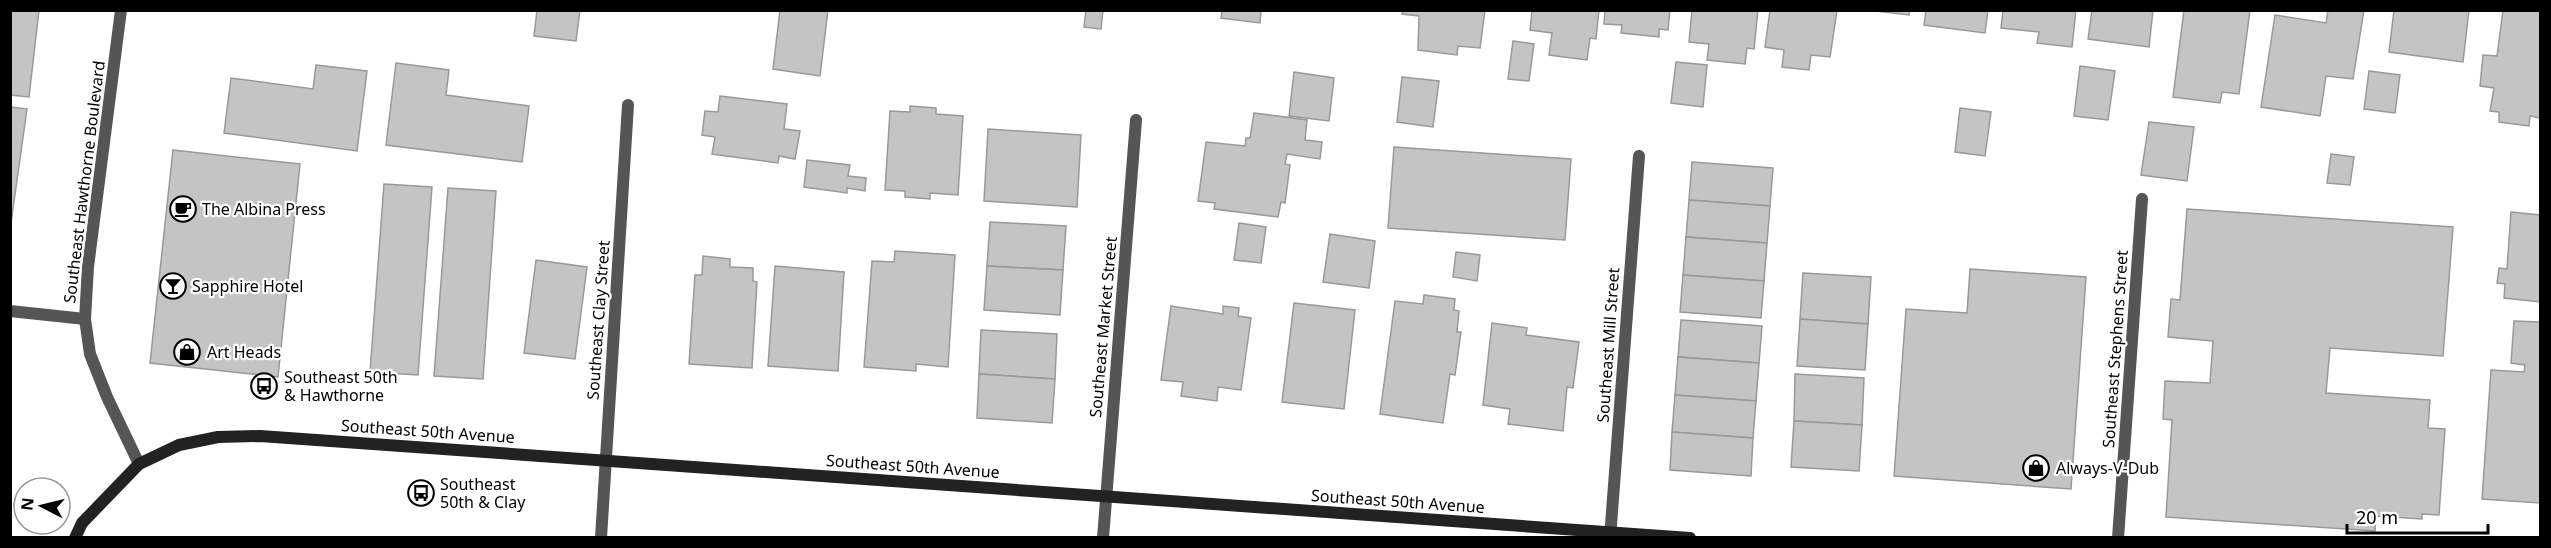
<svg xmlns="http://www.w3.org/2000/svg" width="2551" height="548" viewBox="0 0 2551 548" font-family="'Noto Sans',sans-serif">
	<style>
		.building { fill: #c4c4c4; stroke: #999; stroke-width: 1.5 }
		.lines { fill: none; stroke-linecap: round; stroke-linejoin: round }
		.minor { stroke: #555; stroke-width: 12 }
		.secondary { stroke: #222; stroke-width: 12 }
		.labels { text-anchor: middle; stroke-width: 4.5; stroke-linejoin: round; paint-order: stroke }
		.street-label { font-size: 16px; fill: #000; stroke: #fff }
		.poi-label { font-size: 16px; fill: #000; stroke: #fff; text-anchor: start }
	</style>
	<rect width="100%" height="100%" fill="#fff"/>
	<!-- building -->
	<g class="building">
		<path d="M10 10H39L29 97 10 95Z"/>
		<path d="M537 10H580L576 41 534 36Z"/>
		<path d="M780 10H828L820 76 773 69Z"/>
		<path d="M1086 10H1103L1101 29 1084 27Z"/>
		<path d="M1222 10H1261L1260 23 1221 18Z"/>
		<path d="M1403 10H1485L1480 48 1458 46 1457 55 1418 50 1419 16 1402 14Z"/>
		<path d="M1532 10H1599L1596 39 1590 38 1587 60 1549 55 1552 33 1530 30Z"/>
		<path d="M1605 10H1670L1668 30 1659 29V37L1621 33 1622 25 1604 24Z"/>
		<path d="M1692 10H1758L1754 49 1747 48 1745 64 1707 60 1709 44 1689 42Z"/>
		<path d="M1770 10H1837L1830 57 1811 55 1809 70 1782 67 1784 50 1765 47Z"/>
		<path d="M1867 10H1910L1909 15Z"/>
		<path d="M1926 10H1988L1985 33 1924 25Z"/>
		<path d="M2003 10H2076L2072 47 2037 43 2039 32 2001 28Z"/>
		<path d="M2092 10H2153L2149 47 2088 39Z"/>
		<path d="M2184 10H2250L2239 94 2222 92 2220 103 2173 97Z"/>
		<path d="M2328 10H2364L2353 79 2326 76 2320 116 2261 107 2275 15 2326 23Z"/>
		<path d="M2394 10H2469L2463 62 2389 52Z"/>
		<path d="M2503 10H2540V118L2530 116 2529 126 2499 122V112L2490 111 2494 88 2480 86 2483 55 2497 56Z"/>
		<path d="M1513 41 1534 44 1529 81 1508 79Z"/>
		<path d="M1676 62 1707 65 1703 107 1671 103Z"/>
		<path d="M396 63 449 70 446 95 529 106 522 162 386 145Z"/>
		<path d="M316 65 367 71 357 151 224 133 231 78 313 89Z"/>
		<path d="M2080 66 2115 71 2108 120 2074 116Z"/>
		<path d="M2369 71 2400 75 2395 113 2364 109Z"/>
		<path d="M1294 72 1334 78 1329 121 1289 116Z"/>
		<path d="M1402 77 1439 81 1433 127 1397 122Z"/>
		<path d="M720 96 787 104 784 129 800 131 795 159 779 156 778 163 712 154 715 137 702 135 705 111 718 112Z"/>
		<path d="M910 106 936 108V114L963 116 958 195 930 193V199L905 197V191L885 190 890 111 910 112Z"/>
		<path d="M10 107 27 109 10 230Z"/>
		<path d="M1960 108 1991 112 1985 156 1955 152Z"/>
		<path d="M1254 113 1307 120 1305 140 1322 142 1320 159 1287 154 1285 164 1290 165 1285 203 1281 202 1278 217 1214 209 1215 203 1198 201 1206 142 1245 146 1246 138H1250Z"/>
		<path d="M2149 122 2194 127 2187 181 2141 175Z"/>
		<path d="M988 129 1081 135 1077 207 984 201Z"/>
		<path d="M1394 147 1571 159 1565 240 1388 228Z"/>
		<path d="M173 150 300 164 278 377 150 363Z"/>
		<path d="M2331 154 2354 157 2350 185 2327 183Z"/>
		<path d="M807 160 850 165 848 176 866 178 865 191 847 188V193L804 187Z"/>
		<path d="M1692 162 1773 168 1770 206 1689 200Z"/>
		<path d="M384 184 432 187 418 375 370 372Z"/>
		<path d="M448 188 496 191 483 379 434 376Z"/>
		<path d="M1689 200 1770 206 1767 243 1686 237Z"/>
		<path d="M2187 209 2453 227 2443 356 2330 348 2326 393 2430 400 2428 428 2445 429 2439 515 2422 514V519L2376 516 2375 531 2166 517 2172 420 2163 419 2165 381 2210 383 2213 341 2168 337 2171 299 2180 300Z"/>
		<path d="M2511 212 2540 215V302L2504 298 2505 284 2497 283 2499 268 2507 269Z"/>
		<path d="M990 222 1066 226 1063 270 987 266Z"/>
		<path d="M1239 223 1266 227 1261 263 1234 260Z"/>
		<path d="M1330 234 1375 241 1369 288 1323 282Z"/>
		<path d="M1686 237 1767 243 1764 281 1683 275Z"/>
		<path d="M895 251 955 255 948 367 916 364V371L864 367 872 261 894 262Z"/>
		<path d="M1456 252 1480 255 1477 281 1453 277Z"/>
		<path d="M703 256 730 259V267L753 268V281L757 282 752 368 689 364 695 275H702Z"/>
		<path d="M536 260 587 267 575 359 524 353Z"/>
		<path d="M775 266 844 272 838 371 768 366Z"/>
		<path d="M987 266 1063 270 1060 315 984 310Z"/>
		<path d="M1970 269 2086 277 2071 489 1894 476 1906 309 1967 313Z"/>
		<path d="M1803 273 1871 277 1868 324 1800 319Z"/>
		<path d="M1683 275 1764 281 1761 318 1680 312Z"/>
		<path d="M1424 295 1455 299 1454 310 1459 311 1457 332H1461L1455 375 1450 374 1443 423 1380 414 1395 301 1423 304Z"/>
		<path d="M1294 303 1355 310 1344 409 1282 402Z"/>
		<path d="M1171 306 1223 314V306L1239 308 1238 316 1251 318 1241 390 1218 387 1217 401 1181 396 1183 382 1161 380Z"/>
		<path d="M1800 319 1868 324 1865 370 1797 366Z"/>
		<path d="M1681 320 1762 326 1759 363 1678 357Z"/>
		<path d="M2514 321 2540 322V503L2482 499 2491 370 2524 372 2525 365 2511 363Z"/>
		<path d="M1492 323 1527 328 1526 335 1579 342 1573 388 1567 387 1563 431 1508 424 1510 409 1483 405Z"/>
		<path d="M981 330 1057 334 1055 379 979 374Z"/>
		<path d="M1678 357 1759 363 1756 401 1675 395Z"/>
		<path d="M979 374 1055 379 1052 423 977 418Z"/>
		<path d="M1795 374 1864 378 1862 425 1794 421Z"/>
		<path d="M1675 395 1756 401 1753 438 1672 432Z"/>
		<path d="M1794 421 1862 425 1859 471 1791 467Z"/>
		<path d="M1672 432 1753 438 1751 476 1670 470Z"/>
	</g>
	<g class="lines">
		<!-- minor -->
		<g class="minor">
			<path d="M121 10 88 267 85 319 90 354 107 397 139 464"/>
			<path d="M10 311 85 319"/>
			<path d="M601 538 628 105"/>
			<path d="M1103 538 1136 120"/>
			<path d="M1610 538 1639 156"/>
			<path d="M2118 538 2142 199"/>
		</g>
		<!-- secondary -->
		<path class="secondary" d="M75 538 82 523 139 464 179 445 218 437 260 436 1690 538"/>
	</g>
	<!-- icons -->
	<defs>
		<g id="cafe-ring" transform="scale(1.35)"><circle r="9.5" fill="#fff" stroke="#000" stroke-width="1.5"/><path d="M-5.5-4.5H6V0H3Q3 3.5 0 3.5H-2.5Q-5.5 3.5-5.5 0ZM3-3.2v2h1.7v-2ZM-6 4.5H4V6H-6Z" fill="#000"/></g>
		<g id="bar-ring" transform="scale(1.35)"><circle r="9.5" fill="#fff" stroke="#000" stroke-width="1.5"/><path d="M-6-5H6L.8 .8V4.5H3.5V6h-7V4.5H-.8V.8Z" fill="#000"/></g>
		<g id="shop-ring" transform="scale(1.35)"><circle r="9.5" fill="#fff" stroke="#000" stroke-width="1.5"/><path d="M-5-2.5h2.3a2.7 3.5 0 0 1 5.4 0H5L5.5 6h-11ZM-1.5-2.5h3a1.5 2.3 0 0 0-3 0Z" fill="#000"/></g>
		<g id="bus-ring" transform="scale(1.35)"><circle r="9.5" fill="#fff" stroke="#000" stroke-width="1.5"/><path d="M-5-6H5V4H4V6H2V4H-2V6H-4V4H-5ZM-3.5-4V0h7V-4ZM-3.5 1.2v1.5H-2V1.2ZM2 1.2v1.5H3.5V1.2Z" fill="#000"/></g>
	</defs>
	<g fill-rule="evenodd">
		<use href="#cafe-ring" x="183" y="209"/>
		<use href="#bar-ring" x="173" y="286"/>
		<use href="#shop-ring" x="187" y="352"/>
		<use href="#bus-ring" x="264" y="386"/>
		<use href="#shop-ring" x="2036" y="468"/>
		<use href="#bus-ring" x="421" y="493"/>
	</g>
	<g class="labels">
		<!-- street labels -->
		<g class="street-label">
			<text transform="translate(84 182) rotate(-83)" y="6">Southeast Hawthorne Boulevard</text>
			<text transform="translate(598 320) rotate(-86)" y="6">Southeast Clay Street</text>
			<text transform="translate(1103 327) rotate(-85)" y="6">Southeast Market Street</text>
			<text transform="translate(1608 345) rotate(-86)" y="6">Southeast Mill Street</text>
			<text transform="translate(2115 349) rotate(-86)" y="6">Southeast Stephens Street</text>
			<text transform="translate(428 431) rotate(4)" y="6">Southeast 50th Avenue</text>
			<text transform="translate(913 466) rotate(4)" y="6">Southeast 50th Avenue</text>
			<text transform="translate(1398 501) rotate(4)" y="6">Southeast 50th Avenue</text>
		</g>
		<!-- poi labels -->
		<g class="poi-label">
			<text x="202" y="215">The Albina Press</text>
			<text x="192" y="292">Sapphire Hotel</text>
			<text x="207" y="358">Art Heads</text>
			<text x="284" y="383">Southeast 50th<tspan x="284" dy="18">&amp; Hawthorne</tspan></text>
			<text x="2056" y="474">Always-V-Dub</text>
			<text x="440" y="490">Southeast<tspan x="440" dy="18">50th &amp; Clay</tspan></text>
		</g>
	</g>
	<!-- border -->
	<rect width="2551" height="548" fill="none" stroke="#000000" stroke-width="24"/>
	<!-- north arrow -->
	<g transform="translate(42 506) rotate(277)"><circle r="28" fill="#ffffff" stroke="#999999" stroke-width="1.5"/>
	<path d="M0-4.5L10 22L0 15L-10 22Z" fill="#000000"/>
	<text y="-9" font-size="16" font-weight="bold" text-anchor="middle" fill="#000000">N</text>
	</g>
	<!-- scale -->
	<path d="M2347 524v9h141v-9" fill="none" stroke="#000000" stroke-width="3"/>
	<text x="2356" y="524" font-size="18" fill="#000000" stroke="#ffffff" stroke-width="4.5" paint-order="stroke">20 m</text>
</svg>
